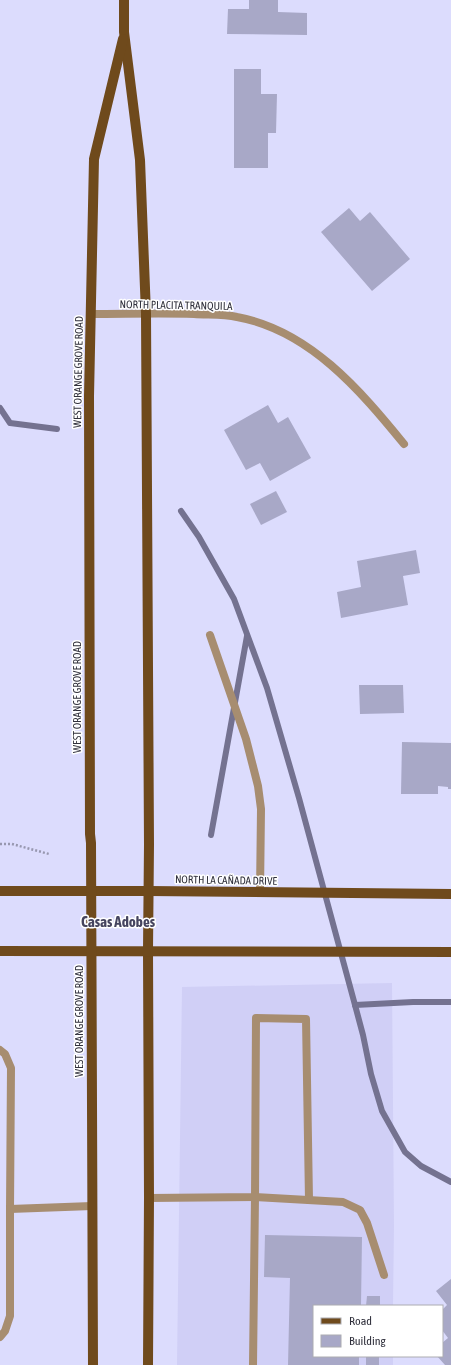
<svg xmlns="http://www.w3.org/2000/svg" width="451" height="1365" viewBox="0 0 451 1365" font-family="'Asap Condensed',sans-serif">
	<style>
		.built { fill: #d0cff6 }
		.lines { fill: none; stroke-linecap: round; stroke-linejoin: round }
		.stream { stroke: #747290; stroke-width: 6 }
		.building { fill: #a8a8c7 }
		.path { stroke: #9797af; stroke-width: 2.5; stroke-dasharray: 2 2; stroke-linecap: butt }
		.lane { stroke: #a78d70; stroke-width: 8 }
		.street { stroke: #a78d70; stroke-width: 8 }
		.primary { stroke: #6f4a1c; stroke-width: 10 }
		.labels { text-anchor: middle; stroke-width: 3; stroke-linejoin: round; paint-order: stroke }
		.street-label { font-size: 11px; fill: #2f2f3b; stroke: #fff }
		.district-label { font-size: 15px; font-weight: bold; fill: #45445f; stroke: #fff }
	</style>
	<rect width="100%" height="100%" fill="#dcdcfd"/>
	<!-- built -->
	<path class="built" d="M392 983 394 1225 393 1306H314V1356H393V1365H177L182 987Z"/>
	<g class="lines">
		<!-- stream -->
		<g class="stream">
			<path d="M0 408 10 423 57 429"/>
			<path d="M181 511 199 537 234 599 267 688 299 798 355 1005 363 1035 371 1074 382 1111 405 1152 421 1166 451 1182"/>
			<path d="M211 835 247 636"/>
			<path d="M355 1005 413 1002H451"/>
		</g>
	</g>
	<!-- building -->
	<g class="building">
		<path d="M249 0H278V12L307 13V35L227 34 228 9H249Z"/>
		<path d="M234 69H261V94H277L276 133H268V168H234Z"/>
		<path d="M349 208 360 221 370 212 410 259 372 291 321 232Z"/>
		<path d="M268 405 278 423 288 417 311 458 270 481 260 463 246 470 224 430Z"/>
		<path d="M276 491 287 512 261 525 250 504Z"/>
		<path d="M416 550 420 573 403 576 408 605 341 618 337 592 361 587 357 561Z"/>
		<path d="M359 685H403L404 713 360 714Z"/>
		<path d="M402 742 451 743V789H448V787L438 786V794H401Z"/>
		<path d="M265 1235 362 1237 361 1306H314V1356H359V1365H288L290 1278 264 1277Z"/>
		<path d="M451 1279V1365H445L437 1356H442V1343L448 1338 442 1330V1310L447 1305 436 1291Z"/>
		<path d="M367 1296H380V1306H366Z"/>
		<rect x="366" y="1356" width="13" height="9"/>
	</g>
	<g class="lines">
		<!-- path -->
		<path class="path" d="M0 844H12L49 854"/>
		<!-- lane -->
		<g class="lane">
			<path d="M210 635 246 739 258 786 261 809 260 893"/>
			<path d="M0 1050 5 1054 11 1068 10 1209 92 1206"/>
			<path d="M149 1198 255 1197 256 1018 306 1019 309 1200"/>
			<path d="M0 1337 5 1331 10 1316V1209"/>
			<path d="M253 1365 255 1197 343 1202 360 1210 367 1223 384 1275"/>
		</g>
		<!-- street -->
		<path class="street" d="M91 314C126 314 160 313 194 314 208 315 223 314 237 317 309 330 360 390 404 444"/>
		<!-- primary -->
		<g class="primary">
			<path d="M124 0V32L140 160 146 314 149 844 148 950 149 1198 148 1365"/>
			<path d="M0 891H148L451 894"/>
			<path d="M0 951 451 952"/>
			<path d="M93 1365 91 843 90 834 89 396 94 159 123 39"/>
		</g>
	</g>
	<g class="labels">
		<!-- street labels -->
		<g class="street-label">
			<text transform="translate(176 305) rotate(1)" y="4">NORTH PLACITA TRANQUILA</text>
			<text transform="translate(78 372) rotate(-89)" y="4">WEST ORANGE GROVE ROAD</text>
			<text transform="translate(77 697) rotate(-90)" y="4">WEST ORANGE GROVE ROAD</text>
			<text transform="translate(226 880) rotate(1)" y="4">NORTH LA CAÑADA DRIVE</text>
			<text transform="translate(79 1021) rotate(-90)" y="4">WEST ORANGE GROVE ROAD</text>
		</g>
		<!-- district labels -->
		<g class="district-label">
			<text x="118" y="927">Casas Adobes</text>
		</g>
	</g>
	<!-- legend -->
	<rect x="313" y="1305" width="130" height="52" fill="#ffffff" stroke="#acacb1"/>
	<rect x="321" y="1318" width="20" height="6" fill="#6f4a1c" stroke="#acacb1"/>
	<text x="349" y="1325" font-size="12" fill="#2f2f3b">Road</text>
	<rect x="321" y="1335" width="20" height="12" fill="#a8a8c7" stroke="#acacb1"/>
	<text x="349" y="1345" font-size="12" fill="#2f2f3b">Building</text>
</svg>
